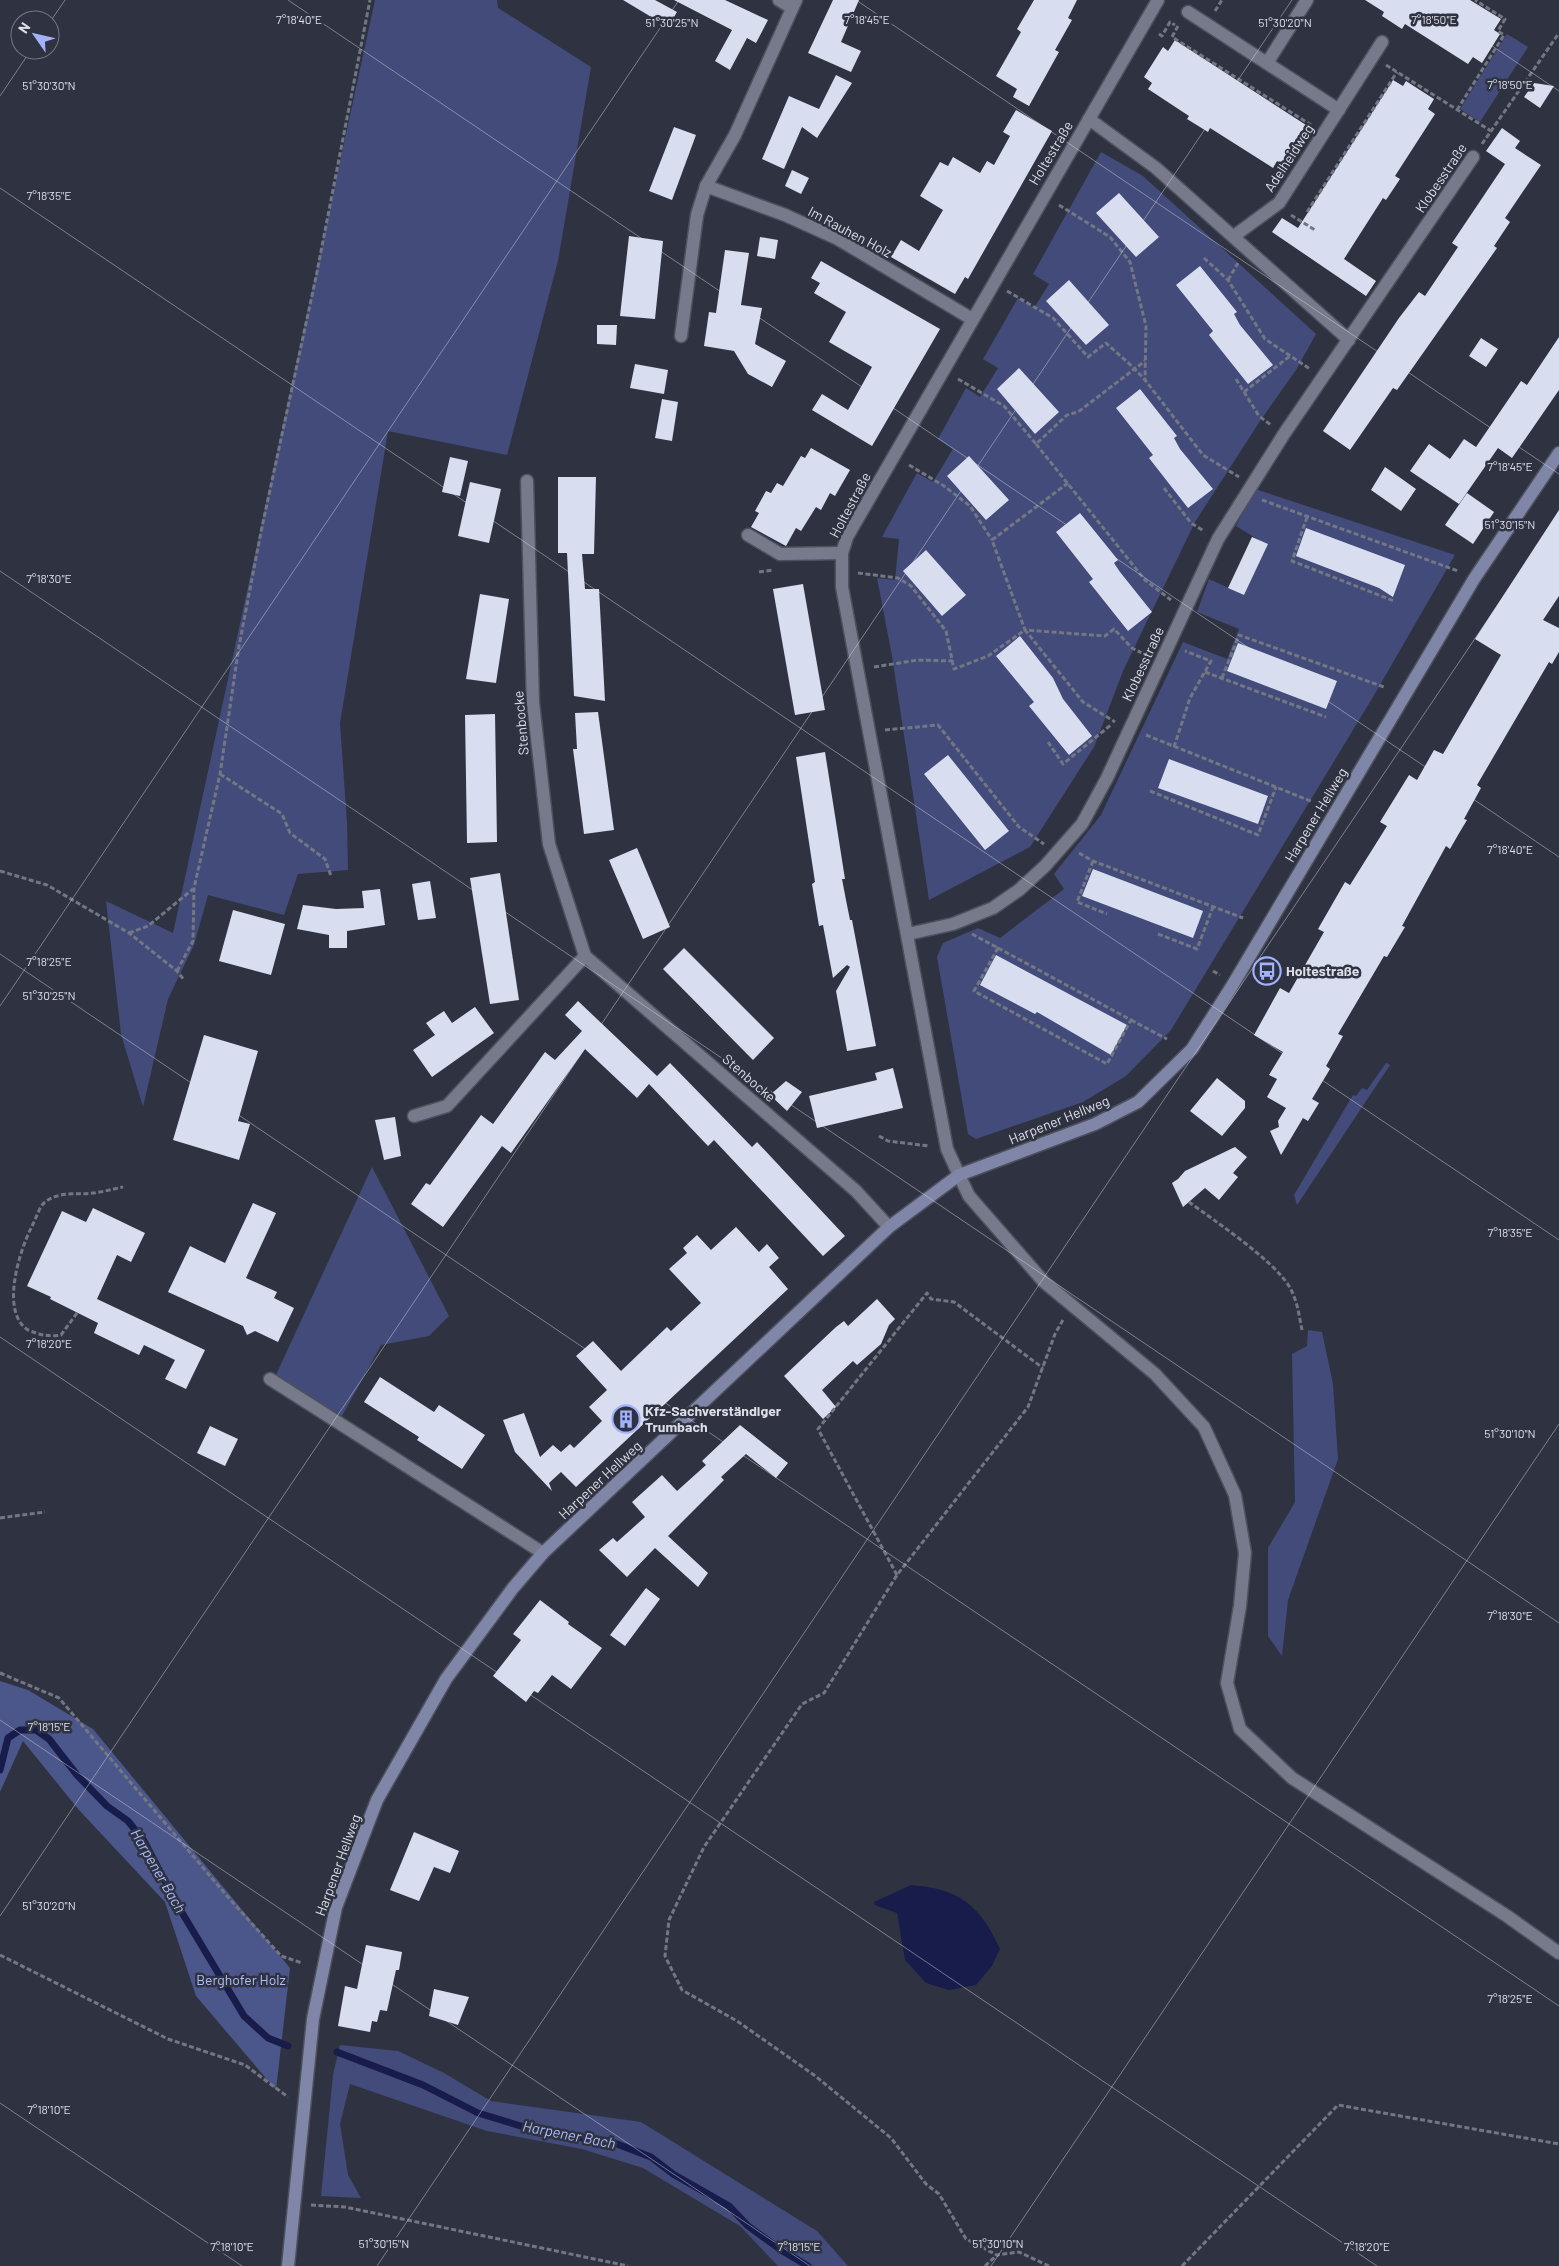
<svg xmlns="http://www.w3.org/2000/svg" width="1559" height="2266" viewBox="0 0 1559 2266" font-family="Barlow,sans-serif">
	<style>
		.green { fill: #424b7a }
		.forest { fill: #4b568a }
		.water { fill: #171c4b }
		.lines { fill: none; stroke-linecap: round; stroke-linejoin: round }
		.stream { stroke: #171c4b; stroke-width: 7 }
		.building { fill: #d8ddef }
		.lane-casing { stroke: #4e515d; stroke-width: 15 }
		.street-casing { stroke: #4e515d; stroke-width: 15 }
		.secondary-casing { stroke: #4e515d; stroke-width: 15 }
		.path { stroke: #737783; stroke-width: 3; stroke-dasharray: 5 2.5; stroke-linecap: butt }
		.lane { stroke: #767a8b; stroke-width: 12 }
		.street { stroke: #767a8b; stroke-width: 12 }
		.secondary { stroke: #7f86a7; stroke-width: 12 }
		.ticks { fill: none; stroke: #dcdfe8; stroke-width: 1; stroke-opacity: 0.45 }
		.labels { text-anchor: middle; stroke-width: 5; stroke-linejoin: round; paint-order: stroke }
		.street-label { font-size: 14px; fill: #dcdfe8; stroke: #2f3341 }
		.poi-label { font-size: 14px; font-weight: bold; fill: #dcdfe8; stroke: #2f3341; text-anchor: start }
		.park-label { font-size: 14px; fill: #afbefe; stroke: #2f3341 }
		.water-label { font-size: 15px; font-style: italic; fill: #abbafa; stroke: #2f3341 }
		.ticks-label { font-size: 12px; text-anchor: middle; fill: #dcdfe8; stroke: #2f3341; stroke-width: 5; stroke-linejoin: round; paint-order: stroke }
	</style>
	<rect width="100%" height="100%" fill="#2f3341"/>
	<!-- green -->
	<g class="green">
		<path d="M375 0H497L498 8 591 67 558 261 507 455 388 431 340 723 347 823 348 870 298 874 284 915 208 895 194 945 168 999 143 1107 121 1034 106 901 173 933Z"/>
		<path d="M1507 34 1528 47 1480 122 1460 109Z"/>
		<path d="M1101 152 1143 176 1316 334 1296 370 1260 421 1195 522 1123 671 1094 747 1030 847 929 900 892 656 877 578 895 580 899 539 882 537 917 473 933 482 953 449 938 439 966 388 980 397 998 368 983 359 1018 298 1034 308 1049 284 1033 274Z"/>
		<path d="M1255 489 1455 555 1373 697 1171 1030 1126 1076 1083 1102 976 1139 968 1134 937 957 943 943 978 928 1000 938 1064 889 1054 874 1101 815 1183 642 1227 659 1239 629 1197 612 1209 579 1244 595 1267 545 1236 526Z"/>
		<path d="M1386 1063 1390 1065 1297 1205 1294 1195 1353 1095 1356 1096 1362 1088 1367 1090Z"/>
		<path d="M372 1167 449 1316 429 1336 381 1345 342 1416 275 1377Z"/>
		<path d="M1308 1330 1322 1332 1333 1384 1338 1459 1288 1600 1282 1656 1268 1636V1548L1295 1502 1292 1354 1307 1346Z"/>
		<path d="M340 2045 398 2051 444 2073 491 2101 641 2122 817 2231 848 2266H778L740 2226 643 2168 582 2149 487 2131 350 2084 340 2124 348 2175 361 2198 321 2196 333 2075Z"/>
	</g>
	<!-- forest -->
	<path class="forest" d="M0 1681 28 1690 93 1729 290 1968 276 2090 196 1996 165 1902 79 1810 23 1741 0 1792Z"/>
	<!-- water -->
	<path class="water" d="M911 1885C960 1889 980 1905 1000 1949L992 1966 976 1985 949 1990 926 1983 905 1960 897 1913 875 1905 874 1902Z"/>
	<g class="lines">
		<!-- stream -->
		<g class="stream">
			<path d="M0 1770 8 1738 20 1730H36L49 1739 77 1775 107 1806 128 1821 144 1841 178 1906 244 2016 268 2038 288 2046"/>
			<path d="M337 2052 423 2085 478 2113 544 2133 609 2141 651 2157 673 2174 729 2206 748 2226 781 2250 808 2266"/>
		</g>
	</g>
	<!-- building -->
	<g class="building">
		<path d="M623 0H655L677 12 668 27Z"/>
		<path d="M674 0H725L768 20 756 43 747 38 730 70 715 61 732 30Z"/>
		<path d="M833 0H859L841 42 861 51 851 72 808 53Z"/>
		<path d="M1034 0H1077L1068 18 1072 20 1055 50 1059 52 1029 106 1013 97 1017 89 996 76 1021 32 1017 29Z"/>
		<path d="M1365 0H1470L1501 19 1494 30 1500 34 1482 63 1473 57 1468 64 1405 24 1402 29 1382 16 1384 12Z"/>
		<path d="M1175 40 1306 125 1300 135 1305 139 1287 167 1277 161 1273 168 1210 128 1208 132 1187 119 1189 116 1148 89 1152 83 1144 77 1163 47 1168 51Z"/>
		<path d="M836 75 852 83 817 138 802 127 784 169 762 159 789 96 819 109Z"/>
		<path d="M1393 80 1403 86 1406 81 1434 99 1428 109 1435 114 1395 176 1400 179 1386 200 1383 198 1344 259 1376 281 1366 296 1272 232 1282 218 1298 228Z"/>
		<path d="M1534 83 1554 86 1540 108 1524 97Z"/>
		<path d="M1016 110 1052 131 968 279 965 277 955 294 891 257 901 240 919 251 943 210 920 196 940 162 948 166 953 157 980 173 987 161 994 165 1010 136 1003 132Z"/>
		<path d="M674 127 696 135 672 200 649 191Z"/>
		<path d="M1502 128 1520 141 1515 148 1541 165 1505 218 1510 222 1494 246 1497 248 1397 390 1393 388 1350 450 1323 431 1399 318 1419 292 1425 296 1458 247 1452 243 1505 164 1486 151Z"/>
		<path d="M792 170 809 178 801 194 785 186Z"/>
		<path d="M1119 193 1159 237 1136 257 1096 213Z"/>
		<path d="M629 236 663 241 655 319 620 316Z"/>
		<path d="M760 237 778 240 775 259 757 256Z"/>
		<path d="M725 250 749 253 741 305 762 308 755 344 786 361 772 387 748 374 734 351 704 346 709 312 716 313Z"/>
		<path d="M821 261 940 329 872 446 812 410 822 394 848 410 872 367 829 342 846 312 814 293 820 283 811 278Z"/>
		<path d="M1200 266 1237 312 1234 314 1240 325 1273 365 1248 384 1209 335 1213 331 1176 285Z"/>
		<path d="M1069 280 1109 325 1086 345 1046 301Z"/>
		<path d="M597 325H617L616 345 597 344Z"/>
		<path d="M1559 337V390L1512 458 1498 448 1459 504 1410 471 1429 444 1450 459 1464 439 1476 447 1521 381 1527 385Z"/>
		<path d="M1481 338 1498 349 1486 367 1469 356Z"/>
		<path d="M635 364 668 370 664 394 630 388Z"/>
		<path d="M1019 368 1059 412 1035 434 997 389Z"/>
		<path d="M1140 389 1177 436 1174 438 1180 449 1213 489 1188 508 1149 458 1153 455 1116 408Z"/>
		<path d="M662 399 678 402 672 441 655 438Z"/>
		<path d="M811 448 850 470 835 496 830 493 821 510 816 507 801 531 796 528 786 546 751 527 759 513 755 511 766 491 771 493 777 483 783 486 801 456 805 458Z"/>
		<path d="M969 456 1009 500 986 520 947 476Z"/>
		<path d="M450 457 468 461 460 496 442 492Z"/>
		<path d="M1385 467 1416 489 1401 511 1371 490Z"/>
		<path d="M558 477H596L594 554H582L585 589H599L605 701 574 696 567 553H558Z"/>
		<path d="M470 482 501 489 489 543 458 536Z"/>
		<path d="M1467 493 1494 512 1473 544 1445 525Z"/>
		<path d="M1559 510V596L1543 620 1559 628V652L1552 664 1549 662 1477 785 1481 788 1464 819 1467 820 1458 835 1450 849 1446 846 1402 926 1405 927 1387 957 1384 956 1338 1034 1343 1036 1326 1066 1330 1069 1312 1099 1319 1103 1308 1121 1303 1118 1281 1155 1270 1131 1279 1127 1278 1121 1286 1108 1267 1097 1277 1079 1269 1075 1283 1052 1254 1035 1280 988 1289 993 1324 932 1318 929 1345 882 1350 885 1387 826 1380 822 1409 775 1417 780 1434 750 1443 754 1501 655 1475 639Z"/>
		<path d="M1080 513 1118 560 1114 563 1120 572 1152 612 1128 631 1089 582 1093 579 1056 532Z"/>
		<path d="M1306 528 1405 565 1393 597 1379 588 1296 556Z"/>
		<path d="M1252 537 1268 544 1244 595 1228 588Z"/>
		<path d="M926 550 966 595 942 616 903 571Z"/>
		<path d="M803 584 825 710 795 715 773 589Z"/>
		<path d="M480 594 509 599 496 683 466 679Z"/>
		<path d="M1020 636 1053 678 1063 699 1092 736 1069 755 1029 706 1034 702 996 656Z"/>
		<path d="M1238 643 1337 681 1326 709 1227 671Z"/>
		<path d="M598 712 614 830 584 834 573 749H577L575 713Z"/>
		<path d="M495 714 497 842 467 843 465 715Z"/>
		<path d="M825 752 845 879H842L846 900 850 920H852L876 1046 847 1051 836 991 850 967 847 965 833 978 823 925 819 926 812 884 815 882 796 757Z"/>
		<path d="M948 755 1009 831 985 850 924 774Z"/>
		<path d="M1169 759 1268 796 1258 824 1158 788Z"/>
		<path d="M637 848 670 927 643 939 609 860Z"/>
		<path d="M1093 869 1203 911 1193 938 1082 896Z"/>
		<path d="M500 873 519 1000 490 1004 470 878Z"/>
		<path d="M430 881 436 918 418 920 412 884Z"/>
		<path d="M380 889 385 925 347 931V948H329V935L297 929 303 905 336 909 364 908 362 891Z"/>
		<path d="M233 910 285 924 271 975 219 961Z"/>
		<path d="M684 948 774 1038 753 1060 663 969Z"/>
		<path d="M996 955 1127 1025 1111 1055 1037 1012 1035 1014 980 985Z"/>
		<path d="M578 1001 657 1076 656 1077 670 1063 752 1147 757 1142 845 1236 823 1256 714 1140 708 1146 649 1084 637 1098 585 1049 511 1153 502 1146 443 1227 411 1204 426 1183 430 1185 481 1115 493 1124 545 1052 555 1060 582 1031 565 1015Z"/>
		<path d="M475 1007 494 1033 432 1077 413 1050 435 1035 426 1023 444 1011 452 1023Z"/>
		<path d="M204 1035 258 1051 238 1121 250 1124 239 1160 173 1140Z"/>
		<path d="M893 1068 903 1108 817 1128 809 1096 877 1080 875 1073Z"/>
		<path d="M1217 1078 1245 1101V1108L1222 1136 1190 1111Z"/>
		<path d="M786 1081 802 1092 787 1111 770 1095Z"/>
		<path d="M395 1117 401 1156 384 1160 375 1120Z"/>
		<path d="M1235 1147 1247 1157 1233 1173 1238 1177 1219 1200 1205 1188 1183 1207 1172 1183 1178 1179 1185 1171Z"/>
		<path d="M253 1203 276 1213 246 1278 277 1292 274 1298 294 1308 278 1342 255 1331 247 1335 243 1326 168 1292 190 1246 225 1263Z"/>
		<path d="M93 1208 145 1233 131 1262 117 1255 97 1299 205 1350 186 1389 165 1379 175 1360 144 1345 139 1355 94 1333 98 1323 50 1299 51 1297 27 1286 62 1211 86 1222Z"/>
		<path d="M736 1227 759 1252 767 1244 779 1258 769 1267 788 1289 576 1487 561 1472 549 1483 552 1491 515 1452 503 1420 524 1413 540 1457 553 1445 561 1452 570 1444 574 1448 602 1421 589 1407 607 1390 576 1356 593 1341 621 1371 667 1327 671 1331 701 1303 669 1269 687 1253 683 1248 697 1235 711 1250Z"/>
		<path d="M877 1299 895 1319 889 1325 881 1344 857 1365 853 1361 822 1390 836 1407 823 1419 784 1376 836 1327 844 1321 848 1326Z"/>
		<path d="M380 1377 434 1412 439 1405 485 1435 462 1469 417 1440 419 1437 364 1402Z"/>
		<path d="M740 1425 788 1463 776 1478 746 1454 721 1477 724 1480 668 1536 708 1573 698 1587 655 1548 627 1577 599 1550 613 1538 617 1542 645 1517 632 1502 662 1475 677 1491 706 1465 702 1461Z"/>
		<path d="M210 1426 238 1439 225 1466 197 1453Z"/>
		<path d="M646 1588 660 1599 625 1646 610 1635Z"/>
		<path d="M540 1600 569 1622 568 1624 602 1648 571 1689 552 1675 538 1693 534 1691 526 1702 493 1676 521 1640 513 1634Z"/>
		<path d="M414 1832 459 1851 450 1873 434 1867 419 1901 390 1890Z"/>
		<path d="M366 1945 402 1952 399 1970H396L387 2011 380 2010 377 2022 372 2021 370 2032 338 2026 345 1986 357 1989Z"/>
		<path d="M434 1989 469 1997 458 2025 429 2016Z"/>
	</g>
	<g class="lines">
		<!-- lane casing -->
		<g class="lane-casing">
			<g id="lane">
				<path d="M748 535 780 554 842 553"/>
				<path d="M959 1175 969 1196 1044 1282 1155 1374 1204 1427 1235 1495 1245 1553 1240 1606 1227 1683 1240 1729 1292 1778 1507 1916 1559 1953"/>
				<path d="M270 1379 543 1553"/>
			</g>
		</g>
		<!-- street casing -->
		<g class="street-casing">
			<g id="street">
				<path d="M779 0 792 8"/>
				<path d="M1188 12 1339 110"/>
				<path d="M1267 63 1307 0"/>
				<path d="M1089 119 1156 168 1349 340"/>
				<path d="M706 186 785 215 838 239 972 319"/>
				<path d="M1234 236 1279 203 1382 42"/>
				<path d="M681 336 697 215 706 186 735 135 796 0"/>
				<path d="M527 481 533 703 549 844 585 956 856 1191 889 1227"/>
				<path d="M908 934 953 924 993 908 1019 890 1045 866 1082 824 1107 778 1218 539 1284 434 1473 157"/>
				<path d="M414 1116 447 1106 585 956"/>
				<path d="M959 1175 947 1149 842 587V553L847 537 1158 0"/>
			</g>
		</g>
		<!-- secondary casing -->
		<g class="secondary-casing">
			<path id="secondary" d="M288 2266 313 2019 336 1907 377 1800 446 1679 513 1588 543 1553 889 1227 959 1175 1095 1124 1138 1102 1192 1049 1232 986 1474 579 1559 453"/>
		</g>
		<!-- path -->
		<g class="path">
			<path d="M1215 11 1222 0"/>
			<path d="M1178 26 1172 37 1311 125"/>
			<path d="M1159 34 1162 36 1170 22 1175 25"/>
			<path d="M1386 65 1491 131"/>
			<path d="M1457 110 1504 35 1498 31 1505 19 1475 0"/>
			<path d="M1482 144 1559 33"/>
			<path d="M1059 205 1110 237 1130 262 1146 326 1145 380 1203 455 1239 477"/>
			<path d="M1307 212 1397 72"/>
			<path d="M1291 215 1315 230"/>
			<path d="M1204 258 1228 280 1265 339 1310 369"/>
			<path d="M1228 280 1238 263"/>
			<path d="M1007 291 1053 318 1088 357 1106 343 1134 368 1145 380"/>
			<path d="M958 379 1004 406 1036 444 1067 415 1078 412 1145 361"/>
			<path d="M1236 379 1259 416 1271 425"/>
			<path d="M1244 392 1290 356"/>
			<path d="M1036 444 1145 580 1171 600"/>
			<path d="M909 465 944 486 970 506 992 540"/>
			<path d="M1068 483 992 540 1025 630 1105 636 1114 629 1132 648 1146 655"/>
			<path d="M1164 488 1191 523 1204 531"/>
			<path d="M1262 500 1458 571"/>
			<path d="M1307 517 1292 561 1394 601"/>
			<path d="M759 572 773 570"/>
			<path d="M858 573 898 578 911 586 946 631 954 669 988 656 1025 630 1083 702 1115 722"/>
			<path d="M874 667 918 660 953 661"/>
			<path d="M1205 672 1326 717"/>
			<path d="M1222 678 1239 635 1384 687"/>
			<path d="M885 730 938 725 1019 827 1044 844"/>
			<path d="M1146 735 1313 802"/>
			<path d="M1048 742 1063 764 1112 724"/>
			<path d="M1174 747 1190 698 1211 661 1185 651"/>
			<path d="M220 774 282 814 290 833 325 859 331 876"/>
			<path d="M1150 791 1258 835 1276 787"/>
			<path d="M1079 853 1093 861 1243 918"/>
			<path d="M1093 861 1077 902 1107 914"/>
			<path d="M0 871 47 885 129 933 177 971 184 980"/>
			<path d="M129 933 148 926 193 889"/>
			<path d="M972 934 998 948"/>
			<path d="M1158 934 1197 949 1213 907"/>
			<path d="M998 948 1131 1020 1107 1064 974 991Z"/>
			<path d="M177 971 193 941 194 888 220 774 239 646 262 527 316 277 370 0"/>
			<path d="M1213 971 1220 975"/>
			<path d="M1131 1020 1167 1039"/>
			<path d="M879 1136 888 1141 929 1146"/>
			<path d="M1189 1202C1216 1222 1272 1259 1289 1286 1297 1299 1299 1315 1302 1330"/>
			<path d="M77 1313 61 1335C49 1337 40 1335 28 1330 0 1312 19 1252 32 1226 36 1219 39 1207 45 1202 59 1191 77 1195 93 1193 103 1192 113 1189 123 1187"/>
			<path d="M0 1518 45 1512"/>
			<path d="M897 1575 818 1429 927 1293 931 1299 954 1302 1043 1368"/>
			<path d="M0 1673 59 1698 227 1896 281 1956 302 1963"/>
			<path d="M0 1955 168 2039 245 2065 288 2097"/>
			<path d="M311 2205 345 2207 628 2266"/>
			<path d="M985 2266 997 2255"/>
			<path d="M1049 2266 1019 2252 997 2255 966 2239 939 2194 926 2184 891 2138 814 2075 737 2021 682 1990 665 1956 669 1920 704 1847 802 1704 824 1693 897 1575 1028 1407 1055 1334 1064 1318"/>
			<path d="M1182 2266 1338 2105 1559 2144"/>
		</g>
		<!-- lane -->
		<use href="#lane" class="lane"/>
		<!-- street -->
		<use href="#street" class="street"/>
		<!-- secondary -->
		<use href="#secondary" class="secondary"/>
	</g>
	<!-- ticks -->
	<path class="ticks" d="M288 0 1559 857M856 0 1559 474M1424 0 1559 91M50 22 65 0M0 96 31 50M0 188 1559 1240M0 571 1559 1623M0 954 1559 2006M0 1006 679 0M0 1337 1377 2266M0 1720 810 2266M0 1916 1292 0M0 2103 242 2266M377 2266 1559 514M991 2266 1559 1424"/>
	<!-- icons -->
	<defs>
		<g id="bus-ring" transform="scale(1.4375)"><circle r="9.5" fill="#2f3341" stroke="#a2b2fd" stroke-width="1.5"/><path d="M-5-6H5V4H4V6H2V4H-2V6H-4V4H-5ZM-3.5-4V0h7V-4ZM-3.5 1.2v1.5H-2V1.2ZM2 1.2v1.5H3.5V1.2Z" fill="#a2b2fd"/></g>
		<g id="building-ring" transform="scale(1.4375)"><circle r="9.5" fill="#2f3341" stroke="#a2b2fd" stroke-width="1.5"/><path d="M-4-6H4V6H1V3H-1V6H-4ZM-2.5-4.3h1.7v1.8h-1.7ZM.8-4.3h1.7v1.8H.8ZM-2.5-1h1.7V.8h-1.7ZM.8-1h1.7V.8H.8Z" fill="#a2b2fd"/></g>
	</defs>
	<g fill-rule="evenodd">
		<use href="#bus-ring" x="1267" y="971"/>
		<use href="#building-ring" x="626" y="1419"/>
	</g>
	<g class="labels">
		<!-- street labels -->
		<g class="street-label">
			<text transform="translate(1051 153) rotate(-59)" y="5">Holtestraße</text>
			<text transform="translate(1289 158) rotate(-57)" y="5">Adelheidweg</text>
			<text transform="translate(1441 178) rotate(-56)" y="5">Klobesstraße</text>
			<text transform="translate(850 232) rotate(28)" y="5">Im Rauhen Holz</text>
			<text transform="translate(850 505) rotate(-62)" y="5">Holtestraße</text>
			<text transform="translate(1143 664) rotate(-65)" y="5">Klobesstraße</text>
			<text transform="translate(521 723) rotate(-95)" y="5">Stenbocke</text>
			<text transform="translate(1316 815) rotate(-59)" y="5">Harpener Hellweg</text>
			<text transform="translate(749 1078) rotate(41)" y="5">Stenbocke</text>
			<text transform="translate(1059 1120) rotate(-22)" y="5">Harpener Hellweg</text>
			<text transform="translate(600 1480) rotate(-43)" y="5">Harpener Hellweg</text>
			<text transform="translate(338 1865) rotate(-70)" y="5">Harpener Hellweg</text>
		</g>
		<!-- poi labels -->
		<g class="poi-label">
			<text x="1286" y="976">Holtestraße</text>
			<text x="645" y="1416">Kfz-Sachverständiger<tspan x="645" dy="16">Trumbach</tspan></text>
		</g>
		<!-- park labels -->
		<g class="park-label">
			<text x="241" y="1985">Berghofer Holz</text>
		</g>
		<!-- water labels -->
		<g class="water-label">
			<text transform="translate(158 1871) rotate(60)" y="5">Harpener Bach</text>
			<text transform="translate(569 2135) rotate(11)" y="5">Harpener Bach</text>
		</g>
	</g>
	<g class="ticks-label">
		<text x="299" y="24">7°18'40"E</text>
		<text x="867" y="24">7°18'45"E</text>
		<text x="1434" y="24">7°18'50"E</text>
		<text x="672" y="27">51°30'25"N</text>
		<text x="1285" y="27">51°30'20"N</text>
		<text x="1510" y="89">7°18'50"E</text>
		<text x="49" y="90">51°30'30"N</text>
		<text x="49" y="200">7°18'35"E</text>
		<text x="1510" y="471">7°18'45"E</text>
		<text x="1510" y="529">51°30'15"N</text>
		<text x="49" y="583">7°18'30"E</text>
		<text x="1510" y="854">7°18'40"E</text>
		<text x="49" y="966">7°18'25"E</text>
		<text x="49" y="1000">51°30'25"N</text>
		<text x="1510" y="1237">7°18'35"E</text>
		<text x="49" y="1348">7°18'20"E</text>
		<text x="1510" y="1438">51°30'10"N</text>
		<text x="1510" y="1620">7°18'30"E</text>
		<text x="49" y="1731">7°18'15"E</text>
		<text x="49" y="1910">51°30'20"N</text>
		<text x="1510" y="2003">7°18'25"E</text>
		<text x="49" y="2114">7°18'10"E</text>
		<text x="384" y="2248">51°30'15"N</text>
		<text x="998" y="2248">51°30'10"N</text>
		<text x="232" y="2251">7°18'10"E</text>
		<text x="799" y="2251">7°18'15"E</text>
		<text x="1367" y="2251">7°18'20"E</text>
	</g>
	<!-- north arrow -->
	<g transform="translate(35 35) rotate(304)"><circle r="24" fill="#2f3341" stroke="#747884"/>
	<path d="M0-4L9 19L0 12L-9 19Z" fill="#a2b2fd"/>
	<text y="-8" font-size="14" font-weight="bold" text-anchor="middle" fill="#dcdfe8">N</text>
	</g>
</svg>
